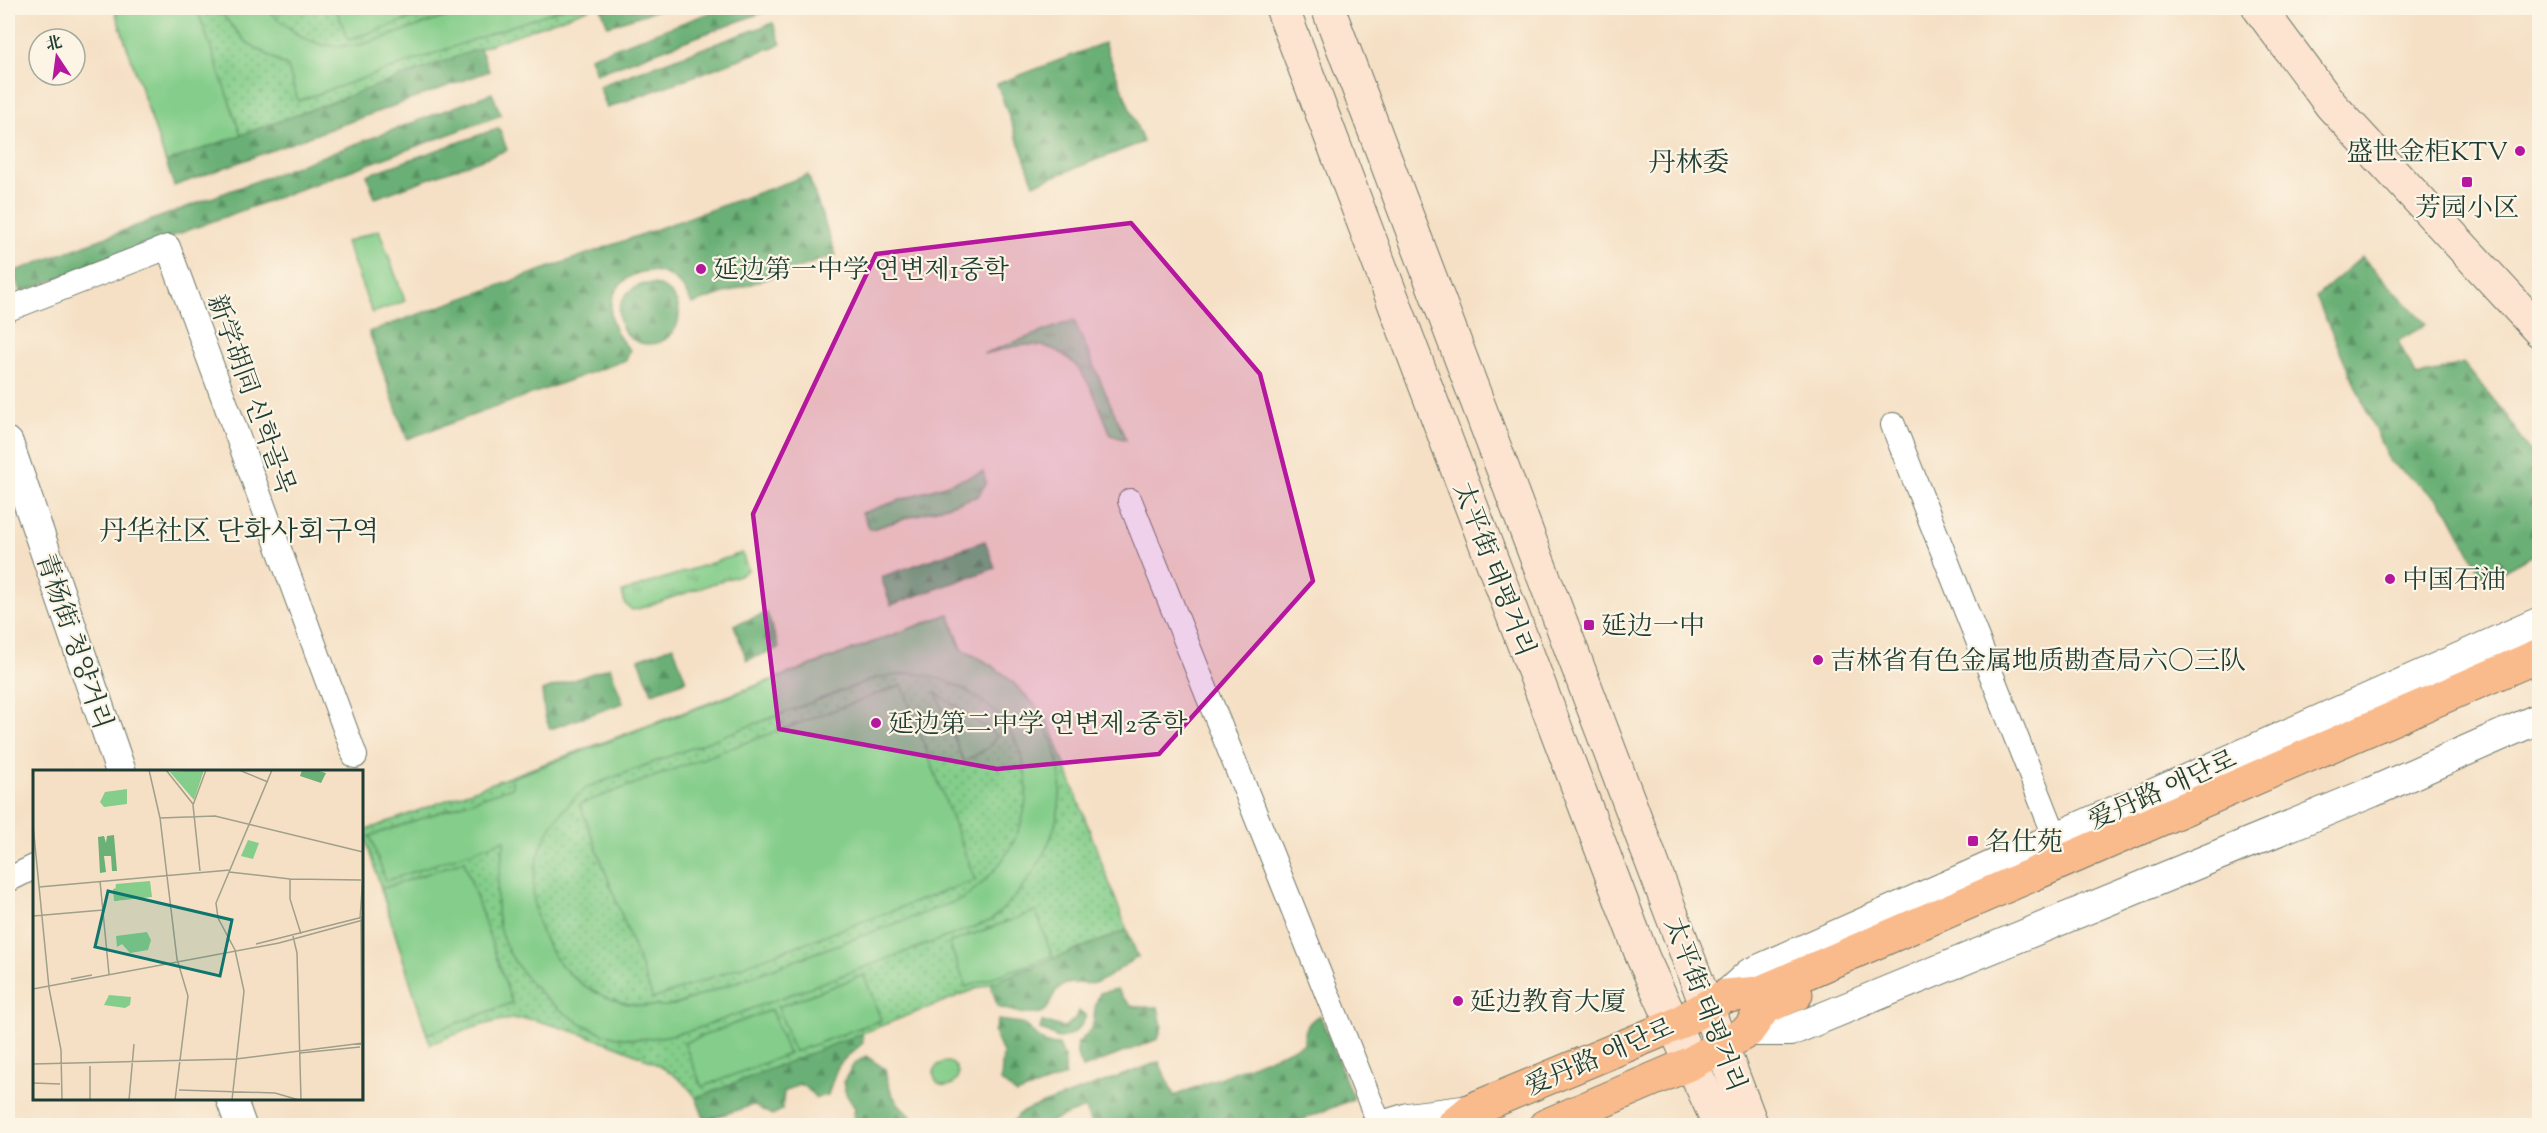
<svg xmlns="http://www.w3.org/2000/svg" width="2547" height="1133" viewBox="0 0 2547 1133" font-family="'Sorts Mill Goudy','Noto Serif SC','Noto Serif KR',serif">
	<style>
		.grass { fill: url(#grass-tufts); stroke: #52855f; stroke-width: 1.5 }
		.forest { fill: url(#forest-firs); stroke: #457655; stroke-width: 1.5 }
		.park { fill: url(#park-dots); stroke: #52855f; stroke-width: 1.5 }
		.pitch { fill: #84cd8a; stroke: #52855f; stroke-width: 1.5; fill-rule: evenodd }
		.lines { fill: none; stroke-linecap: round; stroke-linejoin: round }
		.minor-casing { stroke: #6a7667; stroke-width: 26 }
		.tertiary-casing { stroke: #6a7667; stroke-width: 32 }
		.secondary-casing { stroke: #6a7667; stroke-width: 35 }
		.primary-casing { stroke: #6a7667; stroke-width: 35 }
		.minor { stroke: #fff; stroke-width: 24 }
		.tertiary { stroke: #fff; stroke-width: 30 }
		.secondary { stroke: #fde4d1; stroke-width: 33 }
		.primary { stroke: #fabb8c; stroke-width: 33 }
		.marked { fill: #b5179e; fill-opacity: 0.2; stroke: #b5179e; stroke-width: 4.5; stroke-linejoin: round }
		.poi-dot { fill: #b5179e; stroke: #fcf5e5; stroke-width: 2 }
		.labels { text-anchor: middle; stroke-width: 4.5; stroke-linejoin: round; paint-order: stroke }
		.poi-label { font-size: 26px; fill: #1f3d34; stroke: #fcf5e5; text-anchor: start }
		.street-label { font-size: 26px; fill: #1f3d34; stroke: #fcf5e5 }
		.neighbourhood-label { font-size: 27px; fill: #1f3d34; stroke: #fcf5e5 }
		.quarter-label { font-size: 28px; fill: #1f3d34; stroke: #fcf5e5 }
		.inset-road { fill: none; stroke: #9f9f8b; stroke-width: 1.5 }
		.view { fill: #0f766e; fill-opacity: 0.15; stroke: #0f766e; stroke-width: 3 }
		.inset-edge { fill: none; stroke: #1f3d34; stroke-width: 3 }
	</style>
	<defs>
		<pattern id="grass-tufts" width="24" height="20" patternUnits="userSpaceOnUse" patternTransform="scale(1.5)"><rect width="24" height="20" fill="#84cd8a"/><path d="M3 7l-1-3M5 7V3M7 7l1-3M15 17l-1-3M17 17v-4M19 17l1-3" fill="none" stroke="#6ba872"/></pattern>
		<pattern id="forest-firs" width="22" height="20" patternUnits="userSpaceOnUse" patternTransform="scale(1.5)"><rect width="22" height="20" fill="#6bb076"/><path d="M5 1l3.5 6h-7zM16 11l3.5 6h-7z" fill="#579062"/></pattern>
		<pattern id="park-dots" width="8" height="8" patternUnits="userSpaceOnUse" patternTransform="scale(1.5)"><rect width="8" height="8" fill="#84cd8a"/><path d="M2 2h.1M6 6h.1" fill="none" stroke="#6ba872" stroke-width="1.8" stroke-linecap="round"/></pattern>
	</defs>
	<rect width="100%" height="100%" fill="#fcf5e5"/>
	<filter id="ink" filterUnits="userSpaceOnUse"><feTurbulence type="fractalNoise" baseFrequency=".0167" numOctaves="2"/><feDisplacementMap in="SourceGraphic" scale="12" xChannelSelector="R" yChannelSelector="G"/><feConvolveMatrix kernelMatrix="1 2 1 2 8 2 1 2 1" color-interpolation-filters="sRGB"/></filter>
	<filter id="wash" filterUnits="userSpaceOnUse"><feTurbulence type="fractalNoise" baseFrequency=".008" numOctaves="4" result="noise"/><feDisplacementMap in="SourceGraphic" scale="24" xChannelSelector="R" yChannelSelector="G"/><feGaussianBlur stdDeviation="1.35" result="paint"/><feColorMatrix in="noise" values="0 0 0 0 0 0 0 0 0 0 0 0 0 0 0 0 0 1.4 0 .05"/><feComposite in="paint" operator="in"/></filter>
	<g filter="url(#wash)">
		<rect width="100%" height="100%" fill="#f5e0c5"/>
		<!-- grass -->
		<g class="grass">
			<path d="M1074 320 1126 440 1111 435C1095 396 1080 344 1029 345 1014 345 998 351 983 354Z"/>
			<path d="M983 472 986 483 978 496 875 528 870 529 862 513Z"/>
			<path d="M742 553 748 570 742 574 638 609 632 610 625 604 622 592Z"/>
			<circle cx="946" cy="1074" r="12"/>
		</g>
		<!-- forest -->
		<g class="forest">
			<path d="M601 8H663L608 26Z"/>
			<path d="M723 8H768L769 10 596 74 590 57Z"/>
			<path d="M773 23 781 44 607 108 599 86Z"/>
			<path d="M1104 43 1143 142 1034 184 997 84Z"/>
			<path d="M480 48 489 71 174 186 166 162Z"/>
			<path d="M492 93 501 115 21 292 13 272Z"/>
			<path d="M499 128 507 150 375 198 367 175Z"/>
			<path d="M808 175 836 255 692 304C663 233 571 291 630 350L626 360 407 439 369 332Z"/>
			<path d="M2362 257 2426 324 2398 341 2417 377 2463 363 2507 416 2539 468V552L2485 581 2449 513 2440 501 2389 461 2316 297Z"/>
			<circle cx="649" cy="314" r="30"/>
			<path d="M985 541 995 568 891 605 881 577Z"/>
			<path d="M767 613 779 648 747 660 734 625Z"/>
			<path d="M673 646 686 681 652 693 639 659Z"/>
			<path d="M610 667 623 703 550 729 545 716 542 691Z"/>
			<path d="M1127 930 1138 957C1123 964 1110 979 1094 983 1085 985 1075 981 1066 984 1048 990 1054 1010 1040 1013 1027 1017 1010 1010 998 1007L990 983Z"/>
			<path d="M1117 989C1128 1009 1137 1008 1158 1007L1162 1026 1158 1039 1083 1068 1077 1054V1044C1104 1020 1088 1016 1100 993Z"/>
			<path d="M1079 1011 1086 1015C1082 1028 1072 1037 1058 1038L1040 1029 1042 1022 1064 1027 1074 1020Z"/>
			<path d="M1320 1015 1353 1099 1289 1125H1092L1085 1108 1051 1121 1053 1125H1011L1019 1114 1032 1108 1159 1062 1174 1096 1304 1044C1304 1030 1307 1022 1320 1015Z"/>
			<path d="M998 1020 1022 1023 1046 1044 1059 1045 1065 1059V1076L1016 1094 1001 1081 1003 1053 994 1032Z"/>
			<path d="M862 1033 863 1043C837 1065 838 1061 828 1095L816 1098 806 1087 798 1084 784 1092 782 1110 772 1115 753 1105 709 1119 704 1118 696 1098Z"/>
			<path d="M866 1056 885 1069C888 1090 894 1102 911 1116L908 1125H852L855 1108 846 1094 843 1082 854 1064Z"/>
		</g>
		<!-- park -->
		<g class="park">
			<path d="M114 8H591L166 162Z"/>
			<path d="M949 614 962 649 1004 674 1046 715 1127 930 696 1098C673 1058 579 1033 535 1020 498 1014 464 1032 430 1044L363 831Z"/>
		</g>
		<!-- pitch -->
		<g class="pitch">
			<path d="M114 8H197L241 135 166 162Z"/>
			<path d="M217 8H264L301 37 322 45 338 46 361 45 380 39 472 8H564L298 101 288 67 246 42Z"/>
			<path d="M336 8H442L348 40Z"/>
			<path d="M379 230 405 301 372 313 346 242Z"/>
			<path d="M949 614C953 624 955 639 961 648 965 653 975 656 981 659 996 668 1009 677 1020 690 1090 767 1062 859 990 921L696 1029C672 1035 649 1041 624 1038 573 1032 510 976 499 926 493 897 500 868 505 840L386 881 370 836 513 787 511 778ZM914 673C1040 694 1066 827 962 899L674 1005C541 1021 482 866 588 787L876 678Z"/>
			<path d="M902 685 975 880 653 999 580 804Z"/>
			<path d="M936 693 997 736 988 748 964 762Z"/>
			<path d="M464 861 512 1003 427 1034 381 889Z"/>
			<path d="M1036 911 1052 956 966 987 949 943Z"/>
			<path d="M864 975 881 1020 794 1052 778 1007Z"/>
			<path d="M771 1010 788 1054 702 1087 684 1043Z"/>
		</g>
	</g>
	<g filter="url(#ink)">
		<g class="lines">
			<!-- minor casing -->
			<g class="minor-casing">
				<g id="minor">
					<path d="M8 309 168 247 355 756"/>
					<path d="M1893 425 2055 836"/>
					<path d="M1130 501 1380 1126"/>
					<path d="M8 880 34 867"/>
				</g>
			</g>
			<!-- tertiary casing -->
			<g class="tertiary-casing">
				<g id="tertiary">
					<path d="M8 443 121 772"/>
					<path d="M1725 996 1749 974 2540 622"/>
					<path d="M1748 1031H1790L2372 792 2540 718"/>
					<path d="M231 1098 241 1126"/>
					<path d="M1382 1126 1408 1118 1471 1110"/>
				</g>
			</g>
			<!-- secondary casing -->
			<g class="secondary-casing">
				<g id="secondary">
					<path d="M1282 8 1643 958 1720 1126"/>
					<path d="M1328 8 1752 1126"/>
					<path d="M2259 8 2331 105 2540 331"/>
				</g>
			</g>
			<!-- primary casing -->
			<g class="primary-casing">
				<g id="primary">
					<path d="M1452 1126 1471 1110 1675 1025 1725 996 1759 993 2540 655"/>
					<path d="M1545 1126 1691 1063 1748 1031 1764 1008 1796 994"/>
				</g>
			</g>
			<!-- minor -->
			<use href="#minor" class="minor"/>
			<!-- tertiary -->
			<use href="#tertiary" class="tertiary"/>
			<!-- secondary -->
			<use href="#secondary" class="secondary"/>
			<!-- primary -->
			<use href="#primary" class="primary"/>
		</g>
	</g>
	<!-- marked area -->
	<path class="marked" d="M1131 223 1260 374 1313 581 1159 754 997 769 779 729 753 514 876 254Z"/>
	<!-- markers -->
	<g class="poi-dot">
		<circle cx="2520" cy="151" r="6"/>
		<rect x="2461" y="176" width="12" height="12" rx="3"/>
		<circle cx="701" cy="269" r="6"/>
		<circle cx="2390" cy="579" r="6"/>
		<rect x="1583" y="619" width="12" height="12" rx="3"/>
		<circle cx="1818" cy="660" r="6"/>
		<circle cx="876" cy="723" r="6"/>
		<rect x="1967" y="835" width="12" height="12" rx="3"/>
		<circle cx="1458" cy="1001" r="6"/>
	</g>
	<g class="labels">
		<!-- poi labels -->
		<g class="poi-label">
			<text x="2508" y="160" text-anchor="end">盛世金柜KTV</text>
			<text x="2467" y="216" text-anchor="middle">芳园小区</text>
			<text x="713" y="278">延边第一中学 연변제1중학</text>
			<text x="2402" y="588">中国石油</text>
			<text x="1601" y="634">延边一中</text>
			<text x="1830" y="669">吉林省有色金属地质勘查局六〇三队</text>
			<text x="888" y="732">延边第二中学 연변제2중학</text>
			<text x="1985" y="850">名仕苑</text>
			<text x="1470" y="1010">延边教育大厦</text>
		</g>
		<!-- street labels -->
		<g class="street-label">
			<text transform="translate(252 394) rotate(70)" y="9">新学胡同 신학골목</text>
			<text transform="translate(1495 569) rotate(69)" y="9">太平街 태평거리</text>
			<text transform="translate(75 641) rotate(71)" y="9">青杨街 청양거리</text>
			<text transform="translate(2162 789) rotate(-24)" y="9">爱丹路 애단로</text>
			<text transform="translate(1706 1004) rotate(69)" y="9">太平街 태평거리</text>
			<text transform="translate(1599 1056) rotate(-23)" y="9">爱丹路 애단로</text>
		</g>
		<!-- neighbourhood labels -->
		<g class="neighbourhood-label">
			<text x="1689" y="171">丹林委</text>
		</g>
		<!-- quarter labels -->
		<g class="quarter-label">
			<text x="239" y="540">丹华社区 단화사회구역</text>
		</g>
	</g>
	<!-- overview -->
	<g transform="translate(33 770)">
		<rect width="330" height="330" fill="#f5e0c5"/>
		<path d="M269 0H283L293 3 288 13 267 6ZM81 65 84 101H79L78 86H71L73 102 67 103 65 67 71 66 73 73 74 66Z" fill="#6bb076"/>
		<path d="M171 0 161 30 137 2ZM215 70 226 73 220 89 208 86ZM117 111 119 127 81 131 83 114Z" fill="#84cd8a"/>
		<path d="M94 19V34L71 37 67 32 72 22ZM106 112 113 117 111 127 88 130 85 124V131H81L80 119ZM114 162 118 170 115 180 97 183 89 174 84 177 83 166ZM76 225 98 227 97 235 92 238 71 235Z" fill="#84cd8a"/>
		<path class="inset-road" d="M116 0 127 48 144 189 155 226 142 330M133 0 160 34M206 0 235 12M127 48 182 46 330 82M0 55 16 218 28 280 29 330M167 101 160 35 173 0M196 102 257 109 328 110M257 109V129L268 164M67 111 76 204M6 117 197 100M0 146 70 140M327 149 330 105M328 149 329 330M260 166 264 183 268 330M223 174 330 147M38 209 59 205M0 219 246 173 330 150M267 283 327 277M0 294 203 289 330 273M0 313 27 314M146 320 242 323 266 330M57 330V296M96 330 101 274M199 330 211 221 202 180 185 148 183 133 239 0"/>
		<path class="view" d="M75 121 199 150 187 206 62 177Z"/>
		<rect width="330" height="330" class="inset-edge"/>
	</g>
	<!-- margin -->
	<rect width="2547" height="1133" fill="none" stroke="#fcf5e5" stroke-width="30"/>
	<!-- north arrow -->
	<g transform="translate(57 57) rotate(347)"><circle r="28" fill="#fcf5e5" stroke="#a4ab9e" stroke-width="1.5"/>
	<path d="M0-4.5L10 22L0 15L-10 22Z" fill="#b5179e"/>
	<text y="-9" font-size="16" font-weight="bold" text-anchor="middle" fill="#1f3d34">北</text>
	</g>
</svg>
